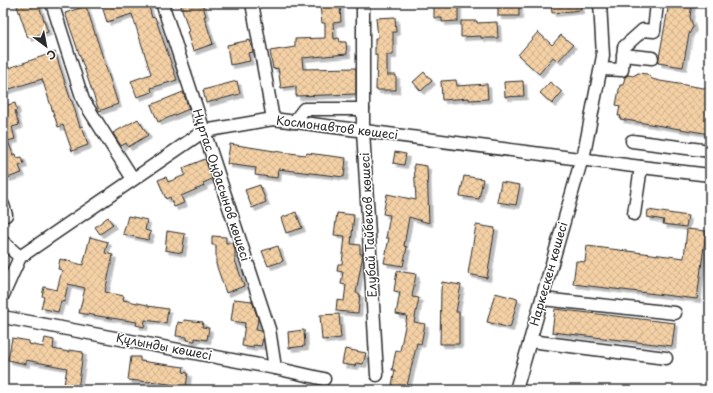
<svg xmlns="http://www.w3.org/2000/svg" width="713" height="393" viewBox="0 0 713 393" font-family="'Playpen Sans',sans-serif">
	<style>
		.building { fill: url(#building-cross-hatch); stroke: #2b2b2b; filter: url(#shadow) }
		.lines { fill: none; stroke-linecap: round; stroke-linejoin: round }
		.minor-casing { stroke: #2b2b2b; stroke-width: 15 }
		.minor { stroke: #fff; stroke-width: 12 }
		.labels { text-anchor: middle; stroke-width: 3; stroke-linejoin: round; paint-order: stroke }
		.street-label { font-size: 12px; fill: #2b2b2b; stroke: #fff }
	</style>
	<defs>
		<pattern id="building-cross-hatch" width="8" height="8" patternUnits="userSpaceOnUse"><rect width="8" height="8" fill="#f4d0a5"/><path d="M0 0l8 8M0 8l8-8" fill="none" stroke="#d1b38e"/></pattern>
		<filter id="shadow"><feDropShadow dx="3.5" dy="3.5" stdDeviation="0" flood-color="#0004"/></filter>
	</defs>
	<rect width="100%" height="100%" fill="#fff"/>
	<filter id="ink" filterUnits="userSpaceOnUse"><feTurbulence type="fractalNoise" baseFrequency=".025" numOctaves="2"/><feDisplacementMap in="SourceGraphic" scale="8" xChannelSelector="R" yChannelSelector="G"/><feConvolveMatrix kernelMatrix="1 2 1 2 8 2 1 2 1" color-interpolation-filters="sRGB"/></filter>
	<g filter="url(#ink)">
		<!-- building -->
		<g class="building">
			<path d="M16 3H38L48 32 28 38Z"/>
			<path d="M101 3H148L152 18 155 17 177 80 151 88 152 92 137 97 131 81 151 74 132 14 107 22Z"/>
			<path d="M180 3H202L206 16H204L213 44 193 51 187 32 189 31Z"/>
			<path d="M434 3H458V21L442 22V18H434Z"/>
			<rect x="498" y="3" width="21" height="13"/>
			<path d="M551 3H580L581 10 552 13Z"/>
			<path d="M669 3H692L690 17 693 27 689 34 683 67 658 63Z"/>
			<path d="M340 5 341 22 333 23 334 39 339 38 340 42H346L347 54 302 58 303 69 356 68V94L296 96V86L281 88 278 68 273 69 270 51 295 47V39L325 38V23H322L320 6Z"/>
			<path d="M86 6 118 104 99 111 65 13Z"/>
			<path d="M395 17 396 32H393V55H387V75H396V90H376L377 55H375V38H378L376 18Z"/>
			<path d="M461 21H477V23L497 22 498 38H481V36L461 37Z"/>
			<path d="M538 32 552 45 561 35 573 45 558 61 553 57 539 74 518 55Z"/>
			<path d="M250 40 253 52 248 53 250 61 230 65 227 45Z"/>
			<path d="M55 52 71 101H72L80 127 82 126 88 145 72 151 63 125 58 127 42 79 3 91V70Z"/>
			<path d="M424 72 432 81 421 91 413 82Z"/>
			<path d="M638 73 647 74 652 79 660 81 710 89V134L620 119 621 116H618L620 106 616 105 620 85H623L625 77 628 75 633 76Z"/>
			<path d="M456 80 457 86 487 84 488 99 469 100V98L442 100 441 81Z"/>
			<path d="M237 81 240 94 206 103 203 90Z"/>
			<path d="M523 81 524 96 505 97 504 82Z"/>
			<path d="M550 82 562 92 552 104 540 93Z"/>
			<path d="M183 92 189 109 158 122 151 105Z"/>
			<path d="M15 103 17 110 15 111 19 125 12 127 15 139 8 141 13 155 16 154 17 158 22 157 24 164 19 166 22 173 7 178 3 165V106Z"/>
			<path d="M138 119 148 135 128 147 126 143 121 146 113 133Z"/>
			<path d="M230 144 281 152 306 155 307 153 323 155 346 158 344 177 278 169 277 178 255 175 256 168 227 164Z"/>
			<path d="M395 152 406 154 404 165 393 163Z"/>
			<path d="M205 159 212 179 203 183 204 186 181 196 184 203 174 207 170 197 166 199 158 180 166 177 168 182 185 175 183 168Z"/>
			<path d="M414 164 427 166 429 223 409 217 404 246 407 247 403 266 384 263 389 238H386L390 215 383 214 387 194 416 200Z"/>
			<path d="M464 176 483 179 479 199 460 196Z"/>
			<path d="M501 182 520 185 516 205 497 202Z"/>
			<path d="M260 185 266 202 252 208 245 190Z"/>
			<path d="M648 210 688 216 686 227 663 224 664 220 647 217Z"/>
			<path d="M296 212 302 228 286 233 281 218Z"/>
			<path d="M337 213 354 215 351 244 360 245V254H363L356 293 360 294 358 313 336 311 337 300 344 301 346 285 341 284 343 272 337 271 338 264H342L345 236 334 235Z"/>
			<path d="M128 216 147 220 145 230 151 232 148 240 123 234Z"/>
			<path d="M108 217 113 225 100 234 95 227Z"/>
			<path d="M476 225 495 228 487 278 468 274Z"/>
			<path d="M687 229 706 231 697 299 573 284 576 261 585 262 587 246 684 258Z"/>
			<path d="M167 231 185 234 182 253 165 250Z"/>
			<path d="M212 236 226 237V243H233L235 250V260L244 286 226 293 216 264V245H212Z"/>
			<path d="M90 237 108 242 105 253 113 255 105 292 124 296 123 300 148 305V306L168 309 166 323 145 320 144 327 136 325 137 322 79 313 85 288 68 284 64 302 61 301 58 312 41 308 44 297 42 296 44 287 57 290 62 270 58 269 60 259 83 265Z"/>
			<path d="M278 246 283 261 268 266 262 251Z"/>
			<path d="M397 271 416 274 412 297 419 298 414 322 425 324 421 344 417 343 406 390H391L395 370H392L396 350 400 351 407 316 396 314 400 292 394 291Z"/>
			<path d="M442 282 461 285 456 312H459V344H440L441 290Z"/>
			<path d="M495 293 518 299 510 328 487 322Z"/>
			<path d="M234 299 252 301 258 319 256 330 262 331 263 338 261 346 253 345V348L242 346 245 323 231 321Z"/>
			<path d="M555 309 675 323 672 346 552 332Z"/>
			<path d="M339 314 341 338 322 340 320 315Z"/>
			<path d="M184 320 203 322 202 327 209 328 207 340 195 338V341L187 340V337L176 336 178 322 183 323Z"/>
			<path d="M304 330 305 346 289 348 288 332Z"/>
			<path d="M12 338 29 341V344L43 347 45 338 54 340 53 349 69 352V350L83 352 78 390H63L67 368 26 360V364L8 360Z"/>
			<path d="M345 349 366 353 363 364 356 363 355 366 342 364Z"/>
			<path d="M131 357H140V361L184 367 183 372 188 373 186 387 150 381V382L128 380Z"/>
		</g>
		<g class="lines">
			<!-- minor casing -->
			<g class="minor-casing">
				<g id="minor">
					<path d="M52 3 83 100 133 179"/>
					<path d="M162 3 269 329 275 368"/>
					<path d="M252 3 273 119"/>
					<path d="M363 3V130L377 375"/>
					<path d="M623 55 652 58"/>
					<path d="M601 69 622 70 624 47 643 30 654 31 657 3"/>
					<path d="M294 122 304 109H363"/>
					<path d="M632 141 710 151"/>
					<path d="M3 205 6 215"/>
					<path d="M634 214 641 167"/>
					<path d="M3 242 20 257"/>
					<path d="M3 295 20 257 204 131 273 119 641 167 710 175"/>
					<path d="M542 299 675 313"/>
					<path d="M3 317 275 368 324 379"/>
					<path d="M530 341 666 358"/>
					<path d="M516 390 580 165 583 159 603 56 600 3"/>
				</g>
			</g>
			<!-- minor -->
			<use href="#minor" class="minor"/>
		</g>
	</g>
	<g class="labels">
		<!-- street labels -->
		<g class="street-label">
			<text transform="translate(337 128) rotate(7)" y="4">Космонавтов көшесі</text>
			<text transform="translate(221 185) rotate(72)" y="4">Нұртас Оңдасынов көшесі</text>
			<text transform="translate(369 225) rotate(-93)" y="4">Елубай Тайбеков көшесі</text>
			<text transform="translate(549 274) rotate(-74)" y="4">Наркескен көшесі</text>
			<text transform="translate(164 347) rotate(11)" y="4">Құлынды көшесі</text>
		</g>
	</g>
	<!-- margin -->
	<rect width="713" height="393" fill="none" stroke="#fff" stroke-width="16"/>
	<rect x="8" y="8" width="697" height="377" fill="none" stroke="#2b2b2b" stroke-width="1.5" filter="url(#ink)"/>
	<!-- north arrow -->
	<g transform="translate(46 46) rotate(148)" stroke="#ffffff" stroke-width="3" paint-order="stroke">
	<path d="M0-3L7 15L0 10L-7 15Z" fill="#2b2b2b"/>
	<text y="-6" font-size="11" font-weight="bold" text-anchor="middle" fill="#2b2b2b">С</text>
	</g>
</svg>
